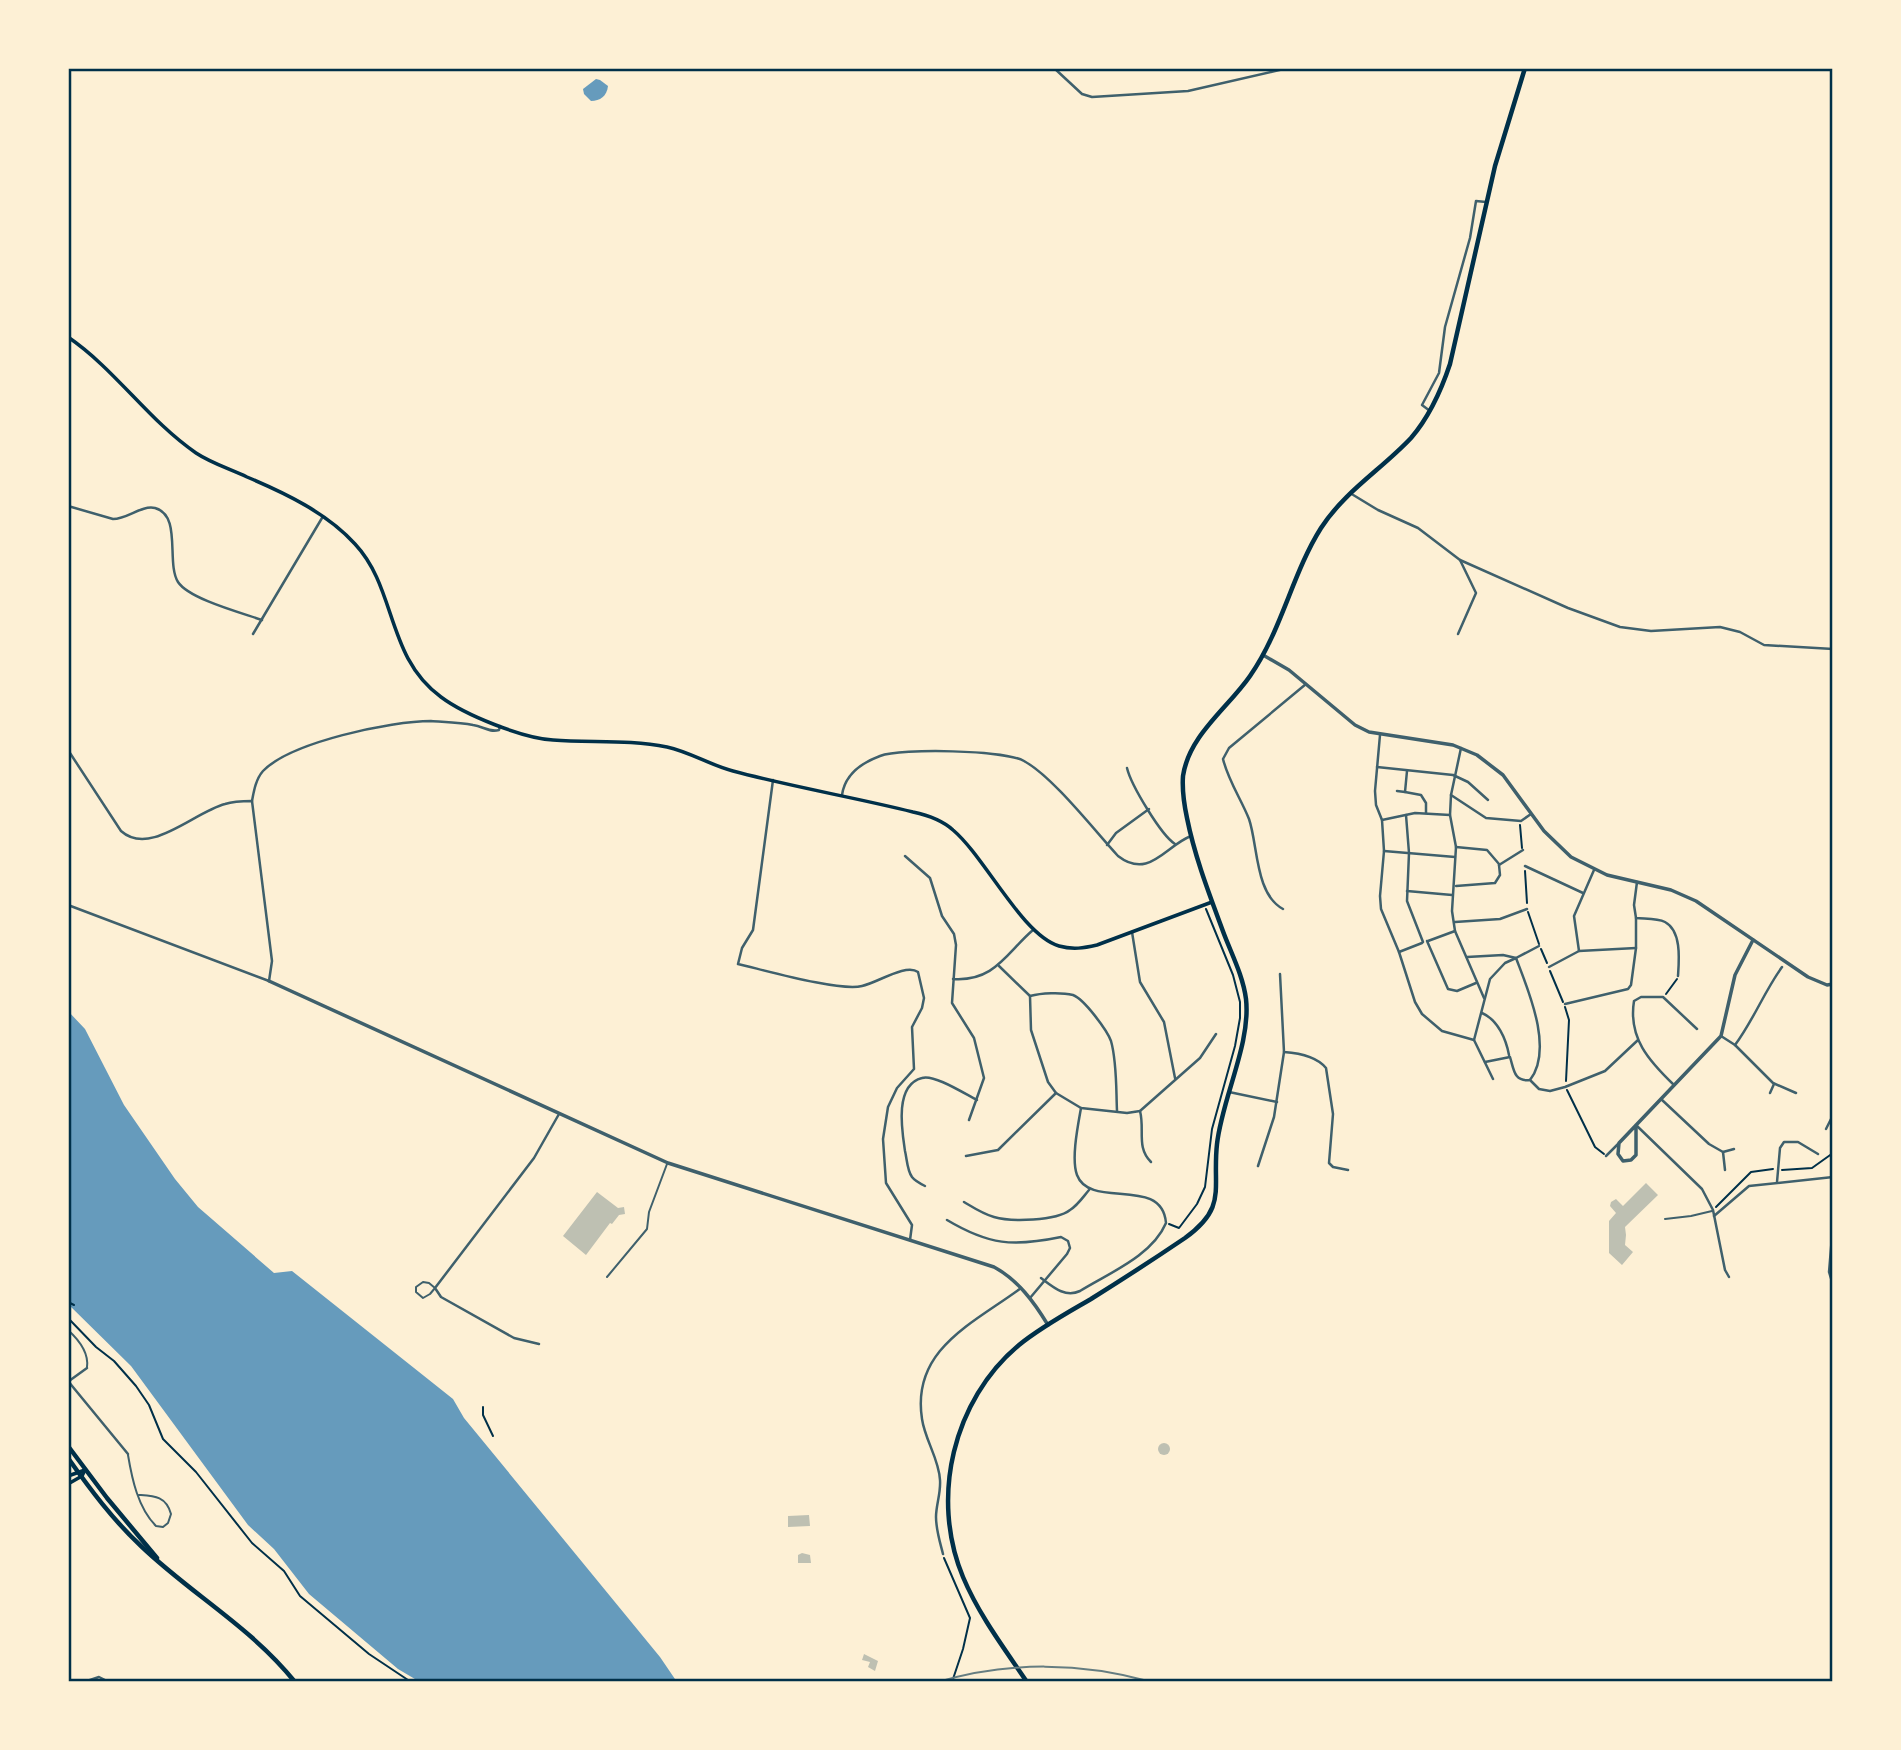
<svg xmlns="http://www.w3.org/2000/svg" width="1901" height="1750" viewBox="0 0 1901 1750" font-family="Mulish,sans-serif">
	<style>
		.water { fill: #669bbc }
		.building { fill: #bec0b2 }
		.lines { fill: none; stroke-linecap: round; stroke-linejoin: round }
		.path { stroke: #003049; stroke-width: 2 }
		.service { stroke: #3f606c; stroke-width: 2 }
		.minor { stroke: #3f606c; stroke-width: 2.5 }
		.tertiary { stroke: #3f606c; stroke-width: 3.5 }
		.secondary { stroke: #003049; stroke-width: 3.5 }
		.primary { stroke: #003049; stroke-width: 4.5 }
		.trunk { stroke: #003049; stroke-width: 4.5 }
		.rail { stroke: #657d81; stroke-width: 2 }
		.neatline { fill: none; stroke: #003049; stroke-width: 2.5 }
	</style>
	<rect width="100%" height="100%" fill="#fdf0d5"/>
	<!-- water -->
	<g class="water">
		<path d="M596 79 600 80 608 86C607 96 600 101 591 101L584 94 583 89Z"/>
		<path d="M68 1011 85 1029 124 1105 175 1179 198 1207 274 1273 292 1271 453 1399 464 1418 660 1657 677 1682H420L398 1669 309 1594 274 1549 248 1525 131 1366 68 1304Z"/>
	</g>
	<!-- building -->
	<g class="building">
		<path d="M1646 1183 1658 1195 1625 1227 1626 1235 1625 1245 1633 1252 1622 1265 1609 1253V1221L1616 1213 1610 1206 1611 1202 1616 1199 1623 1206Z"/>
		<path d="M597 1192 618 1208 624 1207 625 1214 619 1215 612 1224 610 1223 586 1255 563 1236Z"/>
		<circle cx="1164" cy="1449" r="6"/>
		<path d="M809 1515 810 1526 788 1527V1516Z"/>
		<path d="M802 1553 810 1555 811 1563H798V1555Z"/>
		<path d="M864 1654 878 1661 875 1671 868 1667 870 1662 862 1660Z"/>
	</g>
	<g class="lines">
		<!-- path -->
		<g class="path">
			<path d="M1520 825 1522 848"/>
			<path d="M1525 871 1527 903"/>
			<path d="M1528 912 1539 944"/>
			<path d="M1541 949 1547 963"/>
			<path d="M1550 971 1563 1002"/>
			<path d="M1666 994 1677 979"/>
			<path d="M1565 1007 1569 1020 1566 1081"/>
			<path d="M1567 1090 1595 1147 1604 1154"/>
			<path d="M1782 1170 1812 1168 1833 1153"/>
			<path d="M1716 1207 1751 1172 1773 1169"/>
			<path d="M1169 1224 1179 1228 1197 1204 1205 1187 1212 1129 1235 1046 1240 1018V1002L1233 975 1206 909"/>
			<path d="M68 1302 74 1305"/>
			<path d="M68 1318 96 1347 114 1361 136 1386 149 1405 163 1439 196 1472 252 1543 284 1571 300 1596 369 1654 411 1682"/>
			<path d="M483 1407V1415L493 1436"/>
			<path d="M944 1558 970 1618 963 1649 952 1682"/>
		</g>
		<!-- service -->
		<g class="service">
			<path d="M1665 1219 1691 1216 1712 1211"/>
			<path d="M607 1277 647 1229 649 1212 667 1164"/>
			<path d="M423 1282 429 1283 435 1288 430 1294 423 1298 416 1292V1287Z"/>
			<path d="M68 1330C79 1340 89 1352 87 1367"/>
			<path d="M128 1455C132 1479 138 1508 156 1526L163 1527 168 1523 171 1514C166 1496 154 1496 139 1495"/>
		</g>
		<!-- minor -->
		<g class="minor">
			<path d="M1054 68 1082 94 1092 97 1188 91 1288 68"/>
			<path d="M1430 411 1422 405 1439 373 1445 327 1470 238 1476 201 1486 202"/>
			<path d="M1350 493 1378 510 1418 528 1460 560 1568 608 1620 627 1651 631 1720 627 1740 632 1764 645 1833 649"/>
			<path d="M68 506 113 519C128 519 141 505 155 508 182 515 166 563 178 582 189 599 242 613 262 620"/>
			<path d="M253 634 322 518"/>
			<path d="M1458 634 1476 593 1460 560"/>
			<path d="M1380 735 1375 791 1376 805 1382 820 1384 851 1380 896 1381 909 1399 952 1415 1002 1422 1014 1442 1031 1474 1040"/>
			<path d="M1461 748 1451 795 1450 815 1456 847 1452 911 1455 931 1484 998"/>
			<path d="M68 750 121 831C150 857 194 812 225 804 234 801 243 801 252 801L272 961 269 981 68 905"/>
			<path d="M1377 767 1453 775 1468 782 1488 800"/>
			<path d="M1127 768C1131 785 1161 835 1175 844"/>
			<path d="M773 780 753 930 742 948 738 964C764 970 841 992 862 986 877 983 906 963 918 972L924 998 922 1008 912 1027 914 1069 897 1088 888 1107 883 1139 886 1183 912 1225 910 1240"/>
			<path d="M1397 791 1405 792 1407 771"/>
			<path d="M1405 792 1421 795 1426 803V813"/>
			<path d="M842 795C845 774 861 763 880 756 901 748 1005 750 1024 761 1053 777 1094 830 1118 856 1149 880 1165 846 1191 836"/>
			<path d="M1451 795 1486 818 1521 821 1531 814"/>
			<path d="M252 801C254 790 256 779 263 771 291 742 391 721 431 721 444 722 460 722 473 725 483 726 489 733 499 730L500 726"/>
			<path d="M1406 815 1409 853 1407 901 1423 942"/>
			<path d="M1382 820 1415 813 1450 815"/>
			<path d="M1107 845 1116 833 1149 809"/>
			<path d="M1456 847 1487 850 1499 864"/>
			<path d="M1384 851 1455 857"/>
			<path d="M905 856 930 878 942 916 954 934 956 945 952 1003 974 1038 984 1078 969 1120"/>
			<path d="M1499 865 1523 850"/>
			<path d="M1525 866 1583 893"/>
			<path d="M1637 882 1634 905 1636 918C1645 919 1657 918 1665 922 1682 931 1679 961 1678 976"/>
			<path d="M1456 886 1495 883 1500 875 1499 865"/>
			<path d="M1407 891 1452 895"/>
			<path d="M1283 909C1255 894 1258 845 1249 819 1241 799 1228 780 1223 759L1229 748 1306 684"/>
			<path d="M1455 922 1500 919 1527 909"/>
			<path d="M1132 932 1140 982 1164 1022 1175 1078"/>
			<path d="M1427 941 1448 989 1457 991 1476 983"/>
			<path d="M1428 941 1455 931"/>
			<path d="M1579 951 1574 916 1594 870"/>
			<path d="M1399 952 1422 943"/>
			<path d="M1467 957 1503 955 1516 958 1539 946"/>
			<path d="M999 966 1030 996 1031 1030 1048 1082 1056 1093 1081 1108 1127 1113 1140 1111 1200 1058 1216 1034"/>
			<path d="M1549 967 1579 951 1636 948"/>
			<path d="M1280 974 1284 1052C1298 1053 1317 1057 1326 1068L1333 1114 1329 1163 1333 1167 1348 1170"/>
			<path d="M953 979C995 982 1007 952 1033 930"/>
			<path d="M1030 996C1041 993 1061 992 1073 995 1084 999 1107 1030 1111 1041 1117 1062 1116 1089 1117 1111"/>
			<path d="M1565 1004 1628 989 1631 985 1636 948V918"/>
			<path d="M1482 1013C1498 1020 1506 1039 1509 1055"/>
			<path d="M1721 1036 1735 1045 1773 1083 1796 1093"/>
			<path d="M1735 1045C1753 1021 1764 992 1782 967"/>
			<path d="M1485 1062 1510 1057C1514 1070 1514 1082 1530 1080"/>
			<path d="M1493 1079 1474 1040 1490 979 1505 963 1516 958C1528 990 1554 1049 1530 1080"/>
			<path d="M1531 1081 1539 1089 1550 1091 1565 1087 1605 1071 1638 1040"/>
			<path d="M1674 1085C1649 1061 1628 1038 1634 1001L1641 997H1663L1697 1029"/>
			<path d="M1229 1092 1277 1102"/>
			<path d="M1770 1093 1774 1084"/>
			<path d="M1661 1099 1709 1144 1723 1152 1734 1149"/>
			<path d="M1140 1111C1145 1130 1136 1147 1151 1162"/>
			<path d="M1636 1125 1702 1189 1713 1210 1725 1270 1729 1277"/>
			<path d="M1826 1129 1833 1115"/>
			<path d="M1723 1152 1725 1170"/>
			<path d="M966 1156 998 1150 1056 1093"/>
			<path d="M1606 1156 1618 1144"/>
			<path d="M1258 1166 1274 1117 1284 1052"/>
			<path d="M1777 1182 1780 1148 1784 1142H1798L1818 1154"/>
			<path d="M925 1186C921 1184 915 1181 912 1177 907 1170 907 1159 905 1151 902 1131 894 1085 922 1078 934 1074 965 1094 977 1100"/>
			<path d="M964 1202C974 1208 983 1214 994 1217 1011 1222 1056 1221 1070 1210 1078 1205 1083 1197 1089 1190"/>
			<path d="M1714 1216 1749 1186 1833 1177"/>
			<path d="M947 1220C989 1245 1013 1247 1061 1237L1068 1241 1070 1248 1067 1254 1030 1298"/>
			<path d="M1833 1224 1829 1272 1833 1285"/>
			<path d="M1041 1278C1053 1287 1065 1298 1080 1291 1109 1273 1152 1256 1166 1223 1162 1175 1090 1210 1077 1175 1071 1159 1078 1125 1081 1108"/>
			<path d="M539 1344 514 1338 441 1297 435 1288 534 1158 559 1114"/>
			<path d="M68 1381 128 1454"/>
			<path d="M69 1381 87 1368"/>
			<path d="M943 1554C940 1542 936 1530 936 1517 936 1505 941 1493 940 1480 939 1459 925 1440 922 1419 911 1349 974 1323 1021 1288"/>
			<path d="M84 1682 99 1677 109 1682"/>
		</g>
		<!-- tertiary -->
		<g class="tertiary">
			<path d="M1263 655 1289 670 1355 725 1369 732 1453 745 1477 755 1503 775 1544 831 1571 857 1607 875 1671 890 1696 901 1808 977 1827 985 1833 984"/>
			<path d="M269 981 668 1163 994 1267C1018 1280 1034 1302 1048 1325"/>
			<path d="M1636 1125V1155L1631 1160 1623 1161 1618 1154 1619 1143 1721 1036 1735 975 1753 940"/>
		</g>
		<!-- secondary -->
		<g class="secondary">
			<path d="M68 337C116 370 148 420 196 453 211 463 230 469 247 477 285 493 327 513 355 544 397 589 386 657 441 697 465 715 522 738 553 740 591 743 629 739 667 747 690 752 710 765 733 771 792 787 853 797 913 812 927 815 942 820 953 830 985 857 1022 935 1059 946 1073 950 1084 948 1097 945L1212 902"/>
			<path d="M68 1476 85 1470"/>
			<path d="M68 1484 82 1476 85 1470"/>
		</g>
		<!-- primary -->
		<path class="primary" d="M1027 1682C1004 1648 979 1615 963 1577 930 1498 953 1400 1019 1345 1041 1327 1067 1313 1091 1299 1123 1279 1154 1259 1185 1238 1228 1207 1212 1189 1217 1144 1222 1098 1251 1044 1246 999 1243 976 1232 955 1224 934 1210 896 1195 858 1187 818 1184 804 1182 790 1183 776 1189 735 1228 708 1250 676 1282 630 1292 574 1321 528 1345 491 1382 469 1411 438 1430 416 1441 391 1450 364L1495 166 1525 68"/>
		<!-- trunk -->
		<g class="trunk">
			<path d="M68 1446 107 1498 157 1558"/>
			<path d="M68 1458C90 1489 113 1520 141 1546 191 1594 251 1627 295 1682"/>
		</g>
		<!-- rail -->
		<path class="rail" d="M938 1682C1008 1661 1082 1662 1152 1682"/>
	</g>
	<!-- border -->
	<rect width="1901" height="1750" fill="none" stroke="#fdf0d5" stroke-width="140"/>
	<rect x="70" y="70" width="1761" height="1610" class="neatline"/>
</svg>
